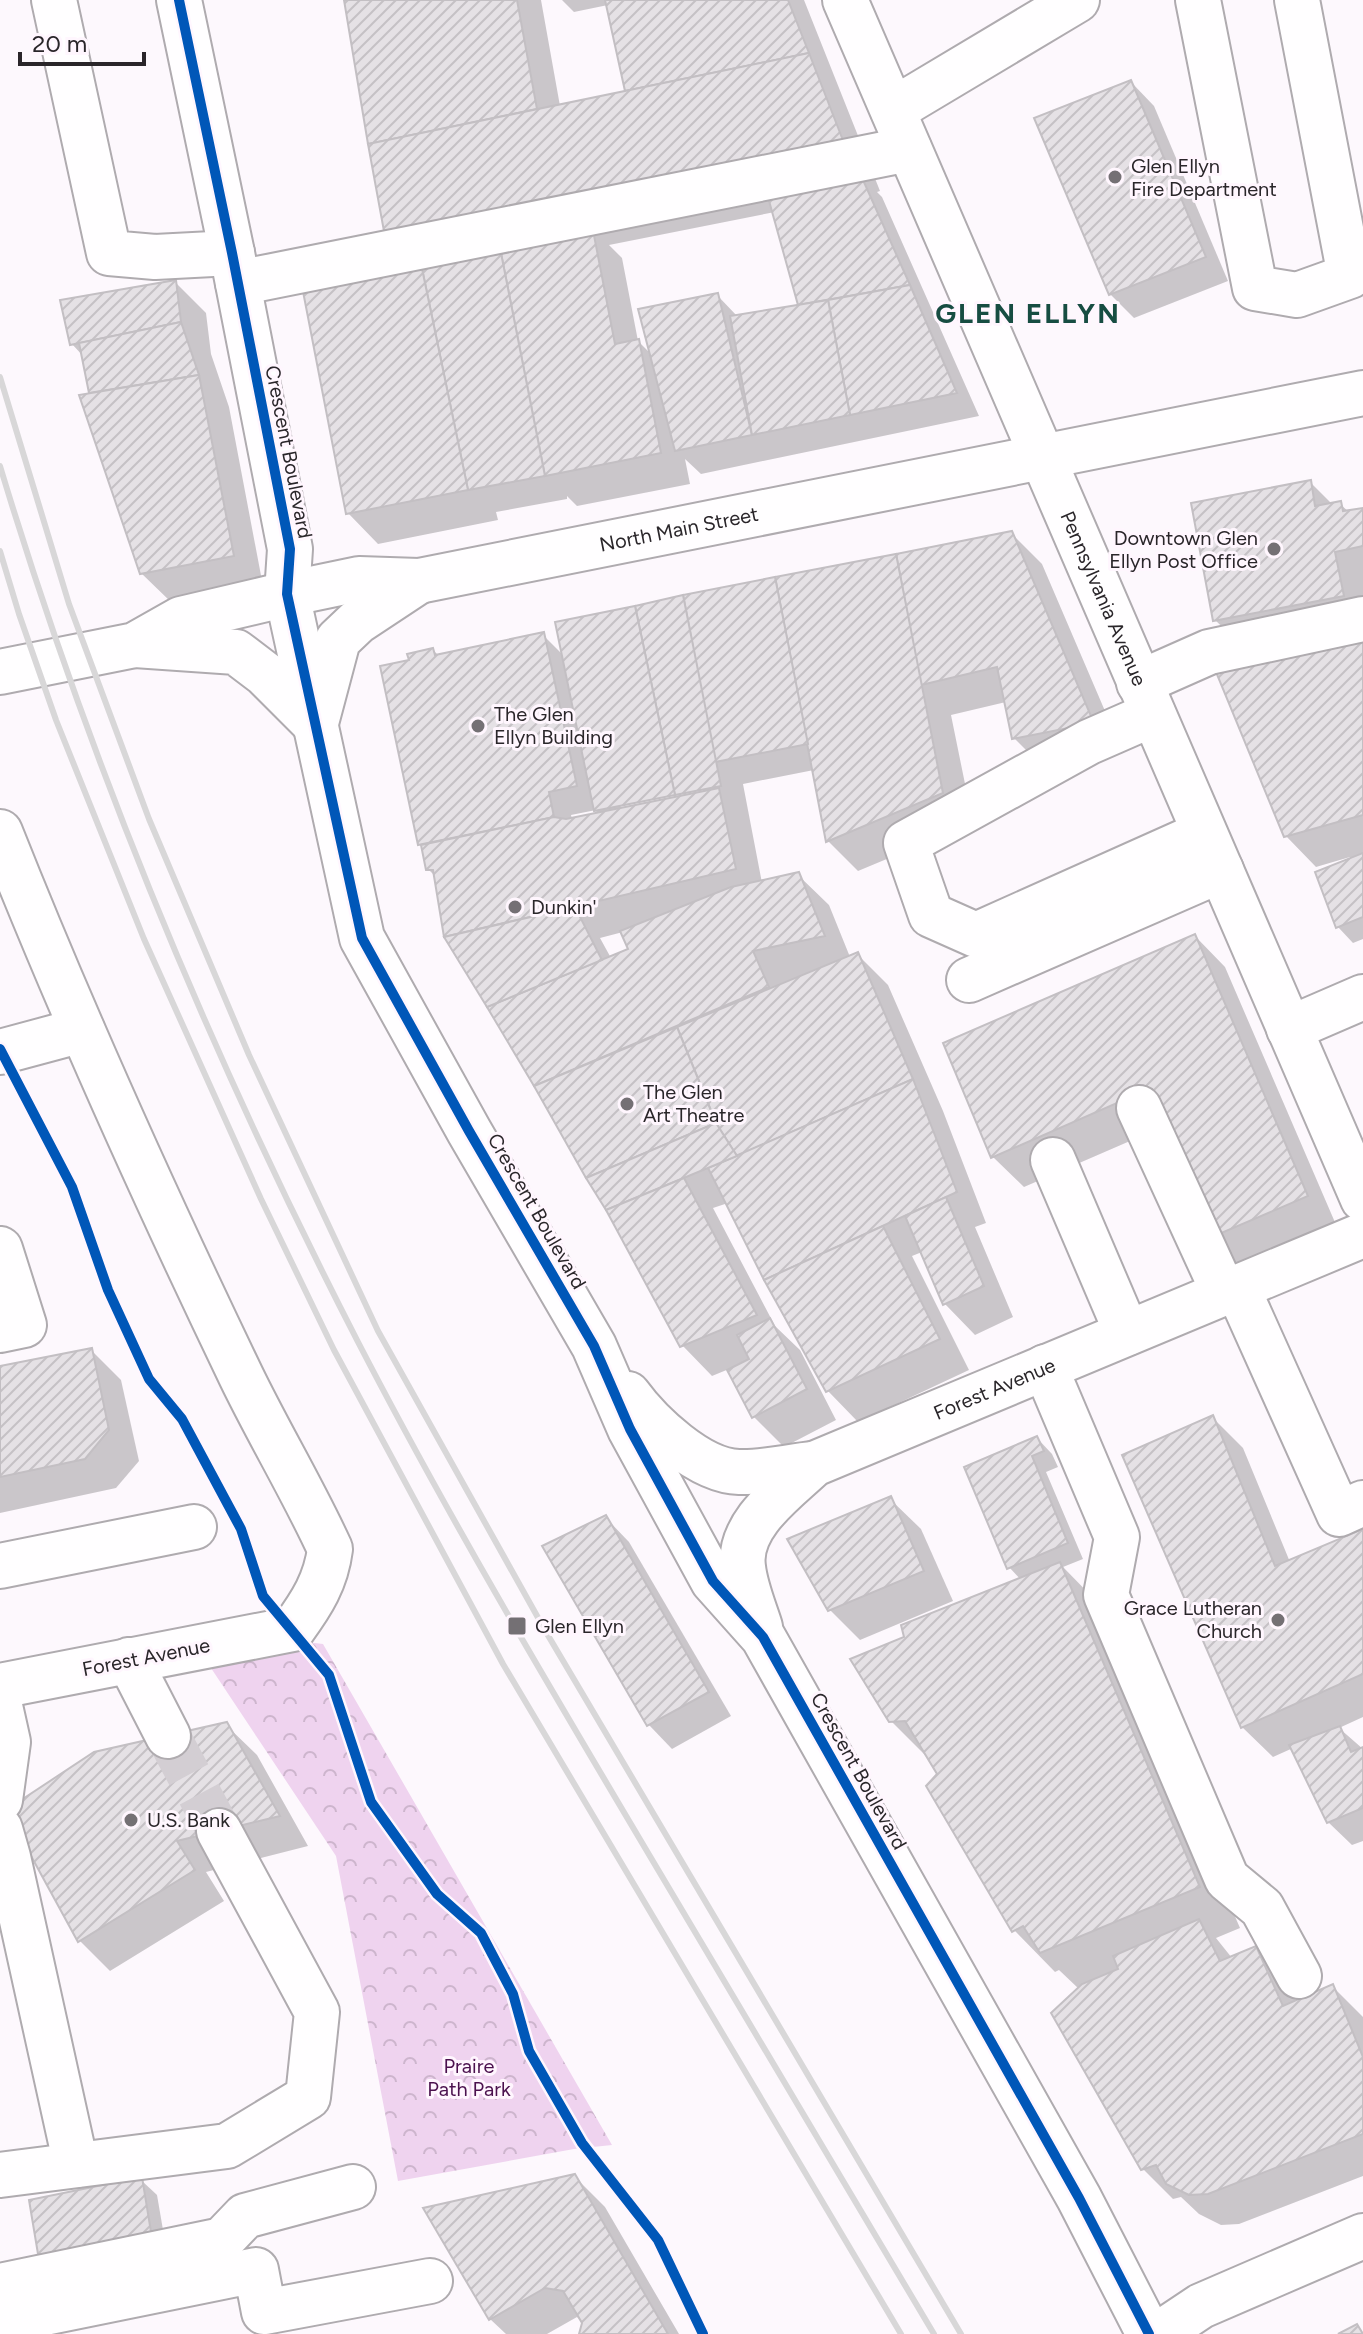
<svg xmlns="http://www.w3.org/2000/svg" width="1363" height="2334" viewBox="0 0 1363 2334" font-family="Figtree,sans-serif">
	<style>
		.park { fill: url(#park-crowns) }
		.shadow { fill: #0003; fill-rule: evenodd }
		.building { fill: url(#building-hatch); stroke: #c3bfc3; stroke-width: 2 }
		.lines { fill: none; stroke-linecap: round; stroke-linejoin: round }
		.minor-tunnel { stroke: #d3ced3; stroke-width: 44; stroke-dasharray: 44 22; stroke-linecap: butt }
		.minor-casing { stroke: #afabaf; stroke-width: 48 }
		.minor { stroke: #fffeff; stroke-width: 44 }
		.rail { stroke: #d8d7d8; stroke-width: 6 }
		.cycleway-casing { stroke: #fff6fe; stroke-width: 15 }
		.cycleway { stroke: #0057b8; stroke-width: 10 }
		.poi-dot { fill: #747074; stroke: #fff6fe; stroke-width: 3 }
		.labels { text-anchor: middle; stroke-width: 6; stroke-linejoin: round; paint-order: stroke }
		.poi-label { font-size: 20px; fill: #2a262a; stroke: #fff6fe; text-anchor: start }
		.street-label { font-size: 20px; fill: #2a262a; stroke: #fff6fe }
		.park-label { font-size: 20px; fill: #4b114e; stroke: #fff6fe }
		.district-label { font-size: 28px; font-weight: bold; letter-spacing: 2px; fill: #174d42; stroke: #fff6fe }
	</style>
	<defs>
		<pattern id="park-crowns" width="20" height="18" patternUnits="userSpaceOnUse" patternTransform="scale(2)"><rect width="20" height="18" fill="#efd3ef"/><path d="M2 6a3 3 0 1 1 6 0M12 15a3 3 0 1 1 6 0" fill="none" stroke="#cdb5cd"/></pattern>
		<pattern id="building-hatch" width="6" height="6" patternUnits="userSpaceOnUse" patternTransform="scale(2)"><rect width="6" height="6" fill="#e5e1e5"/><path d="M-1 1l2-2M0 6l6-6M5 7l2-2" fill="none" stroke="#c5c1c5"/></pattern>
	</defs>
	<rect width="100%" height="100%" fill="#fdf8fd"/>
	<!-- park -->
	<path class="park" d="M290 1640 323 1644 612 2145 574 2149 398 2181 336 1856 203 1656Z"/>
	<!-- shadow -->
	<g class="shadow">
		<path d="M346 0H541L560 106 628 92 608 5 574 12 562 0H804L880 191 877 192 882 197 979 416 701 474 685 459 690 484 577 506 567 496V499L496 512 498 520 378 544 348 513 390 252ZM775 212 801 307 738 317 717 295 652 355 638 341 622 258 609 245Z"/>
		<path d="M1131 82 1154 106 1228 281 1134 318 1110 294Z"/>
		<path d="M175 282 206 313 211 354 229 407 263 586 172 603 141 573 92 395 83 356 72 344Z"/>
		<path d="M1310 482 1333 505 1340 504 1349 512 1363 510V628L1246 650 1215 620Z"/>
		<path d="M1012 534 1042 564 1123 753 1044 768 1014 738 1006 702 951 715 973 823 858 871 828 841 814 770 743 784 762 883 798 875 829 905 850 957 857 954 888 985 943 1111 986 1223 975 1227 1013 1317 975 1335 945 1304 922 1252 912 1256 969 1370 858 1422 828 1391 728 1203 713 1208 775 1326 800 1350 836 1420 784 1447 754 1417 729 1369 712 1376 682 1345 608 1209 446 936 436 877 428 869 423 848 420 844 411 662 433 650 439 656 543 635 564 656ZM703 789V793L621 810 620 804ZM596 810 597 814 572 819 571 815ZM623 932 631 950 611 958 600 938Z"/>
		<path d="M1363 643V939L1353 943 1338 927 1350 857 1316 867 1286 836Z"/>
		<path d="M1195 936 1225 967 1337 1227 1237 1269 1160 1128 1024 1187 993 1157Z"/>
		<path d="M91 1350 121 1380 139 1461 116 1488 0 1513V1368Z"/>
		<path d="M1213 1418 1243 1448 1290 1562 1363 1531V1717L1339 1728 1363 1749V1841L1352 1845 1328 1822 1293 1748 1273 1757 1242 1727Z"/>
		<path d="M1037 1438 1052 1454 1058 1467 1046 1472 1083 1559 1063 1567 1101 1606 1240 1928 1216 1938 1232 1958 1255 1948 1286 1979 1296 2002 1332 1986 1363 2017V2176L1239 2224 1221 2225 1199 2214 1181 2197 1173 2199 1142 2168 1079 1989 1059 1970 1055 1972 1014 1930 939 1774 932 1762 890 1720 907 1638 1021 1580 1009 1567 967 1468Z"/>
		<path d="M890 1499 921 1529 953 1601 860 1640 830 1610Z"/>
		<path d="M606 1518 629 1542 731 1716 672 1749 649 1725 545 1547Z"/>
		<path d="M226 1725 257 1755 308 1846 206 1872 224 1901 110 1971 80 1941Z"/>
		<path d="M574 2176 605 2207 679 2334H581L584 2322 577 2317 547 2334H506L490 2319Z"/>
		<path d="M141 2180 157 2195 168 2259 58 2280Z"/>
	</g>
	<!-- building -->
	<g class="building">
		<path d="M344 0H517L537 109 368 144Z"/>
		<path d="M605 0H788L809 53 625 91Z"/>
		<path d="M809 53 851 161 388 253 368 144Z"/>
		<path d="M1131 80 1206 257 1109 295 1034 118Z"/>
		<path d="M859 171 910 285 798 305 766 190Z"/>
		<path d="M592 225 615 344 639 339 661 453 545 476 499 243Z"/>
		<path d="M499 243 545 476 468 490 420 259Z"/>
		<path d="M420 259 468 490 346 514 301 281Z"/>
		<path d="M176 280 181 322 70 345 60 300Z"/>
		<path d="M910 285 957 393 850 415 828 300Z"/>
		<path d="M718 293 752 435 675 451 638 309Z"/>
		<path d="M828 300 850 415 752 435 730 316Z"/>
		<path d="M181 322 199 375 89 393 79 343Z"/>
		<path d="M199 375 234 556 140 574 79 395Z"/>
		<path d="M1311 480 1315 506 1341 501 1343 511 1363 508V546L1335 552 1344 596 1213 621 1191 503Z"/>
		<path d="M1012 531 1094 723 1012 739 997 667 921 685 896 554Z"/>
		<path d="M896 554 943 793 826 842 775 577Z"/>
		<path d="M775 577 808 744 715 762 683 595Z"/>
		<path d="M683 595 721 786 675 795 635 606Z"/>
		<path d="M635 606 675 795 594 811 555 622Z"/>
		<path d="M544 632 577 786 549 792 554 817 418 845 380 666 409 660 407 654 433 648 435 655Z"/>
		<path d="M1363 641V815L1284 837 1216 672Z"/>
		<path d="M719 788 736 869 444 937 433 870H426L421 845 554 817 566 819Z"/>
		<path d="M1363 853V917L1336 928 1315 872Z"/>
		<path d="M799 872 825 936 753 951 769 987 534 1086 487 1007 628 949 620 931 731 887Z"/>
		<path d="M575 907 602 960 487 1007 444 937Z"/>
		<path d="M1195 934 1308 1196 1205 1240 1142 1092 991 1158 943 1043Z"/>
		<path d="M858 952 913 1079 737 1156 716 1123 677 1027Z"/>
		<path d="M677 1027 716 1123 586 1178 534 1086Z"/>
		<path d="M913 1079 957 1192 764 1280 708 1168Z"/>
		<path d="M716 1123 737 1156 606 1210 586 1178Z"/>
		<path d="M684 1178 757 1315 680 1347 606 1210Z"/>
		<path d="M946 1197 984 1286 943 1305 905 1216Z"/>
		<path d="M883 1226 940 1339 826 1392 764 1280Z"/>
		<path d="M770 1318 807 1389 752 1418 727 1370 749 1359 737 1335Z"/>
		<path d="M92 1348 109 1430 85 1459 0 1477V1366Z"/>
		<path d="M1213 1415 1275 1566 1363 1529V1674L1241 1728 1122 1455Z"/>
		<path d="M1037 1436 1044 1451 1032 1456 1068 1543 1007 1569 964 1467Z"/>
		<path d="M891 1496 924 1571 828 1611 787 1539Z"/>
		<path d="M606 1515 709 1692 647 1726 542 1546Z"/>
		<path d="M1060 1562 1200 1887 1040 1953 1023 1926 1012 1932 926 1786 937 1774 905 1721 889 1722 850 1659 904 1637 901 1625Z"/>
		<path d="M227 1722 280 1816 177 1841 195 1870 78 1942 6 1810 94 1752Z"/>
		<path d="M1340 1726 1351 1752 1363 1747V1808L1327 1823 1289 1745Z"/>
		<path d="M1199 1919 1220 1961 1256 1946 1283 2006 1333 1984 1363 2057V2134L1208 2194 1189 2195 1166 2184 1156 2165 1141 2170 1051 2013 1082 1984 1118 1969 1113 1956Z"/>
		<path d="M575 2174 668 2334H579L582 2323 563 2291 545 2288 489 2320 423 2208Z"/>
		<path d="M142 2177 153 2244 40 2266 29 2200Z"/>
		<path d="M1357 2324 1363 2334H1338Z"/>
	</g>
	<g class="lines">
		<!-- minor-tunnel -->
		<path class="minor-tunnel" d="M168 1736 219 1831"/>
		<!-- minor casing -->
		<g class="minor-casing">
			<g id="minor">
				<path d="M54 0 109 253 155 257 232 253"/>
				<path d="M179 0 232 253 290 549 287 594 362 938 469 1131 594 1346 630 1429 713 1581 763 1637 1079 2198 1149 2334"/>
				<path id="s1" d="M845 0 1363 1199"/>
				<path d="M1198 0 1255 288 1297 295 1350 276 1297 0"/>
				<path d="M893 110 1077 0"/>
				<path d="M238 283 909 149"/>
				<path d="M135 645 236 652 265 674 316 725"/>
				<path id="s2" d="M0 672 135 645 181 619 287 594 359 579 419 581 1363 393"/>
				<path d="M1139 683 1209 652 1363 619"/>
				<path d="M1153 714 1089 742 906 843 931 915 976 935 1204 833"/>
				<path d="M317 719 338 640 357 622 419 581"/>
				<path d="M0 832C73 1016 155 1197 241 1376 269 1434 303 1490 330 1549 326 1581 312 1603 293 1629L0 1686"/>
				<path d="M969 980 1221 870"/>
				<path d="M1289 1029 1363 997"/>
				<path d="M0 1052 82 1030"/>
				<path d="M1139 1108 1224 1293"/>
				<path d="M1053 1160 1127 1333"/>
				<path d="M0 1249 24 1325 0 1330"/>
				<path d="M1237 1287 1339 1514 1363 1503"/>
				<path d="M1045 1367 1117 1537 1106 1595 1227 1879 1262 1908 1299 1976"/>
				<path d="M628 1394C650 1424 699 1471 739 1472 763 1473 790 1466 814 1464"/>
				<path d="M0 1566 194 1527"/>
				<path id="s3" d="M760 1627C754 1608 745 1587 743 1567 737 1524 787 1490 814 1464L1363 1235"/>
				<path d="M129 1660 168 1736"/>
				<path d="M0 1706 8 1742 0 1800"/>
				<path d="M0 1829 8 1857 76 2165"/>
				<path d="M0 2175 227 2146 308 2097 317 2012 219 1831"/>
				<path d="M0 2286 222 2240 245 2216 353 2187"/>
				<path d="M0 2322 256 2270 264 2312 430 2281"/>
				<path d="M1159 2334 1201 2306 1363 2236"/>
			</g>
		</g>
		<!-- minor -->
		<use href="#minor" class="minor"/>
		<!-- rail -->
		<g class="rail">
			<path d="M0 377 69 604 149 819 249 1055 378 1331 546 1632 961 2334"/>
			<path d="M0 466C91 768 214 1062 358 1342 450 1520 552 1691 654 1863 747 2020 840 2177 934 2334"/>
			<path d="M0 551 19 614 56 720 144 939 261 1199 334 1350 503 1664 901 2334"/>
		</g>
		<!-- cycleway casing -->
		<g class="cycleway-casing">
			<g id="cycleway">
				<path d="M179 0 232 253 290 549 287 594 362 938 469 1131 594 1346 630 1429 713 1581 763 1637 1079 2198 1149 2334"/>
				<path d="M0 1049 72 1187 108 1290 149 1379 182 1419 241 1529 263 1596 329 1675 371 1802 437 1894 481 1933 513 1994 529 2051 582 2143 658 2240 703 2334"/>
			</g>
		</g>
		<!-- cycleway -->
		<use href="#cycleway" class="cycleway"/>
	</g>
	<!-- markers -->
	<g class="poi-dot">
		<circle cx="1115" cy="177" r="8"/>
		<circle cx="1274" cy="549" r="8"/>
		<circle cx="478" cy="726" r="8"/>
		<circle cx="515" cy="907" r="8"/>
		<circle cx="627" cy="1104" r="8"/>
		<circle cx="1278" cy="1620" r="8"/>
		<rect x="507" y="1616" width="20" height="20" rx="4"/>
		<circle cx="131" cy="1820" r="8"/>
	</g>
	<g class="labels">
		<!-- poi labels -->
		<g class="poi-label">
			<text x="1131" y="173">Glen Ellyn<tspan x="1131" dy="23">Fire Department</tspan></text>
			<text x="1258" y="545" text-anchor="end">Downtown Glen<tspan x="1258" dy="23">Ellyn Post Office</tspan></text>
			<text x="494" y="721">The Glen<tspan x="494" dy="23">Ellyn Building</tspan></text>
			<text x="531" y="914">Dunkin'</text>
			<text x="643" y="1099">The Glen<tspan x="643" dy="23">Art Theatre</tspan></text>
			<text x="1262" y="1615" text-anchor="end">Grace Lutheran<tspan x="1262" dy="23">Church</tspan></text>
			<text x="535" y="1633">Glen Ellyn</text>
			<text x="147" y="1827">U.S. Bank</text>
		</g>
		<!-- street labels -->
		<g class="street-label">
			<text transform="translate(289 452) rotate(79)" y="7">Crescent Boulevard</text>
			<text dy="7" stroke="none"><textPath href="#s2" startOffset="698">North Main Street</textPath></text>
			<text dy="7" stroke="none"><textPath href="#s1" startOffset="652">Pennsylvania Avenue</textPath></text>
			<text transform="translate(537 1211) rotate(60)" y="7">Crescent Boulevard</text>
			<text dy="7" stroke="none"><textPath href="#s3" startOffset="388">Forest Avenue</textPath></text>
			<text transform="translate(146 1657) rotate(-11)" y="7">Forest Avenue</text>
			<text transform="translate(859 1771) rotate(61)" y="7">Crescent Boulevard</text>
		</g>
		<!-- park labels -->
		<g class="park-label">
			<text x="469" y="2073">Praire<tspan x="469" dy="23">Path Park</tspan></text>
		</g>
		<!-- district labels -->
		<g class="district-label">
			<text x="1028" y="323">GLEN ELLYN</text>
		</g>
	</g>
	<!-- scale -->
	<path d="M20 52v12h124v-12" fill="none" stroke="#2a262a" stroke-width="4"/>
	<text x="32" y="52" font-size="24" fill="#2a262a" stroke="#fff6fe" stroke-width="6" paint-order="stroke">20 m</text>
</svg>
